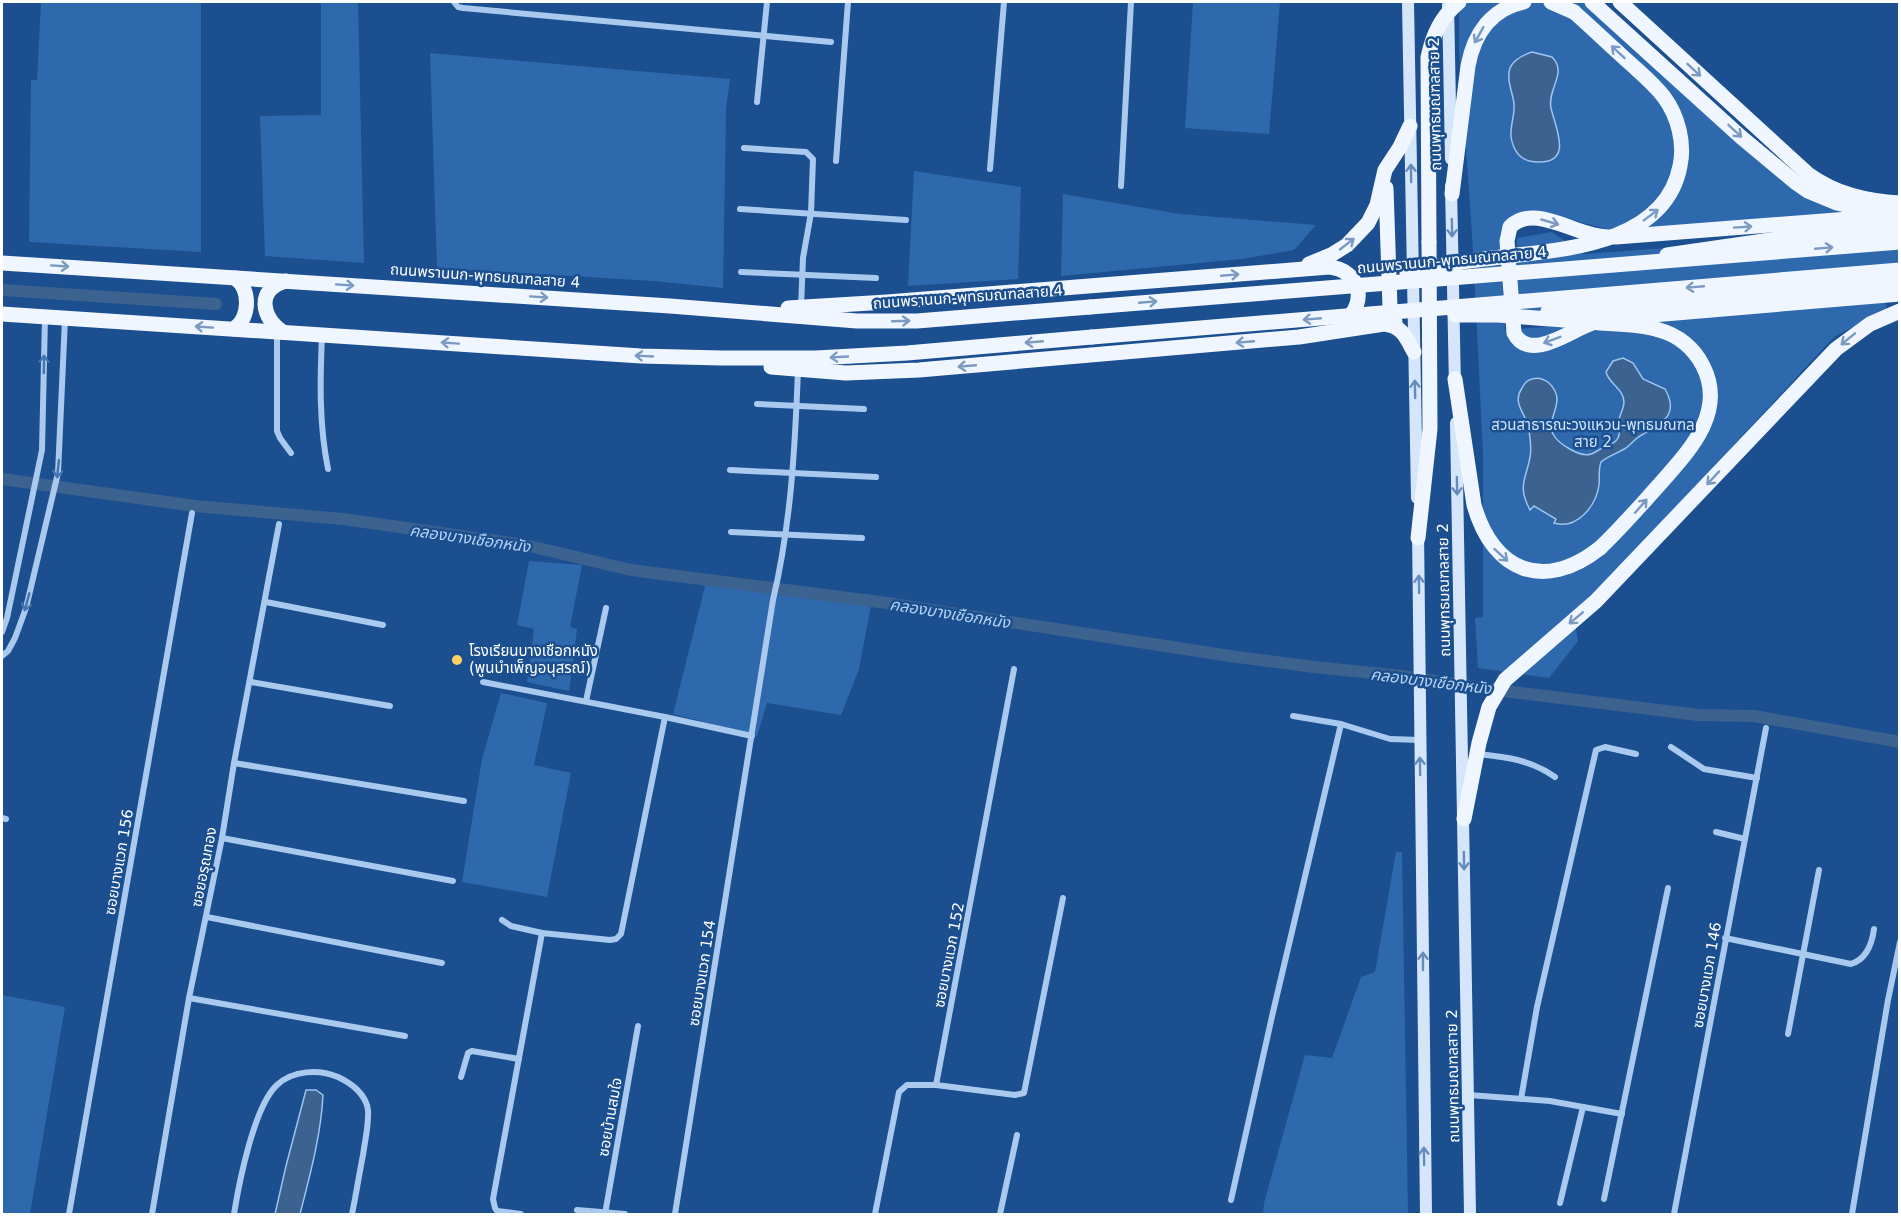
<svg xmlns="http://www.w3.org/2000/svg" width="1901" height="1216" viewBox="0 0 1901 1216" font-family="'DejaVu Sans','Noto Sans Thai',sans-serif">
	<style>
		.green { fill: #2e69ad }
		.water { fill: #3c6290; stroke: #9cc4f0; stroke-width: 1.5 }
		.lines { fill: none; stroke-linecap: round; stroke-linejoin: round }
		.canal { stroke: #3c6290; stroke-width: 12 }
		.street { stroke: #a9c9ee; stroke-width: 6 }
		.secondary { stroke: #d6e6fa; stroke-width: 12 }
		.primary { stroke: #f0f6ff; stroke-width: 15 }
		.primary-bridge { stroke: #f0f6ff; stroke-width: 15 }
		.oneway { stroke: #7b9ac1 }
		.oneway2 { stroke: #668bba }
		.oneway3 { stroke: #4674ac }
		.poi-dot { fill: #ffd166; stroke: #1b4f8f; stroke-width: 2 }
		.labels { text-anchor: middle; stroke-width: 5; stroke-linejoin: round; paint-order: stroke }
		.street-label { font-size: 15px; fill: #fff; stroke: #1b4f8f }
		.park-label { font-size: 15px; fill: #cfe3fa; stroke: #1b4f8f }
		.poi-label { font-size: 15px; fill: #fff; stroke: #1b4f8f; text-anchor: start }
		.water-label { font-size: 16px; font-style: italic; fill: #b5d3f5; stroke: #1b4f8f }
	</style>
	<rect width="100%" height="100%" fill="#1b4f8f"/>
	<!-- green -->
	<g class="green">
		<path d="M41 2H201V252L29 242 31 80H37Z"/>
		<path d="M321 2H358L364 263 265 256 260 116 321 115Z"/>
		<path d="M1193 2H1280L1269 134 1185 128Z"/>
		<path d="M1459 2H1595L1712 118 1853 213 1627 234 1539 212 1524 211 1510 219 1500 235 1505 330 1885 301 1887 309C1871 320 1851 327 1834 337L1574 617 1578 641 1549 678 1478 668 1475 618 1483 617V454L1473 249 1459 50Z"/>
		<path d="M430 53 730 79 726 109 723 288 653 281 437 268Z"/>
		<path d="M914 171 1021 187 1018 279 908 286Z"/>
		<path d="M1063 194 1180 214 1316 225 1294 250 1242 259 1061 276Z"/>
		<path d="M1899 231V278L1518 325 1517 238 1552 232 1584 254Z"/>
		<path d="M529 561 582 565 570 627 577 629 569 691 527 682 534 629 517 625Z"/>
		<path d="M706 582 873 595 859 669 841 715 767 703 757 736 673 714Z"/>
		<path d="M501 693 547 703 534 765 571 773 547 897 462 882 482 759Z"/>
		<path d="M1396 852H1402L1408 1214H1263L1264 1203 1305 1055 1332 1058 1361 977 1375 972Z"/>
		<path d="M2 995 65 1007 30 1214H2Z"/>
	</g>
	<!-- water -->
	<g class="water">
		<path d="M1532 52 1552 57C1568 73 1547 89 1551 108 1555 127 1574 163 1538 162 1530 162 1523 160 1518 154 1514 149 1512 143 1511 137 1510 126 1515 115 1514 104 1513 93 1506 80 1510 68 1514 59 1523 55 1532 52Z"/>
		<path d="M1623 358 1633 363 1643 379 1665 389C1681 417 1659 424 1640 436 1635 439 1631 444 1626 448 1618 453 1608 456 1601 462 1598 470 1600 477 1599 485 1596 506 1577 530 1554 523L1556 519 1534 506 1530 510C1517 485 1526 480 1530 457 1532 449 1530 439 1529 430 1527 414 1511 404 1522 388 1524 384 1527 380 1532 379 1538 377 1544 379 1549 383 1569 402 1544 419 1553 434 1558 444 1581 458 1591 454 1595 453 1599 449 1603 448 1609 445 1615 444 1618 438 1621 433 1618 426 1619 420 1620 414 1624 408 1624 402 1624 389 1608 383 1606 372L1613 361Z"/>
		<path d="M306 1090H316L323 1095C321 1135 310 1175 300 1214H275L286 1166Z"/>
	</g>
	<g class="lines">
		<!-- canal -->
		<g class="canal">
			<path d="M2 290 216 304"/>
			<path d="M2 479 195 506 343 519 525 545 631 570 887 603 1230 656 1314 667 1402 676 1489 689 1698 715 1754 716 1900 742"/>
		</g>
		<!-- street -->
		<g class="street">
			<path d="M454 2 458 7 463 8 831 42"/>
			<path d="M757 102 767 2"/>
			<path d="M744 148 806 152 813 159 811 213 803 258 801 307"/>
			<path d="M836 161 848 2"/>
			<path d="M990 169 1004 2"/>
			<path d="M1121 186 1131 2"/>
			<path d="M740 209 906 220"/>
			<path d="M741 272 876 278"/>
			<path d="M277 332V431L280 438 291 453"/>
			<path d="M322 335C320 381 319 424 328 469"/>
			<path d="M757 404 864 409"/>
			<path d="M730 470 876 477"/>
			<path d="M731 532 862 538"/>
			<path d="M266 602 383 625"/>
			<path d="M2 632 7 618 42 450 45 317"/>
			<path d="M2 656 8 651 15 638 26 608 58 473 65 319"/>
			<path d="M251 682 390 706"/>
			<path d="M483 682 665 717 752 736"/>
			<path d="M586 701 606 608"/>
			<path d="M1293 716 1341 724 1390 739 1420 740"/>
			<path d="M1671 747 1704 769 1757 778"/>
			<path d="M1478 754C1507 757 1531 760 1555 777"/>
			<path d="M234 763 464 801"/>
			<path d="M2 818 6 819"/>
			<path d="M1716 832 1745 839"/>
			<path d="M222 838 453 881"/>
			<path d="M207 917 442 963"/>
			<path d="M502 920 511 926 542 933 610 940 616 939 621 934 665 717"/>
			<path d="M1725 938 1851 964C1867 959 1872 944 1874 929"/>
			<path d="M189 998 405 1036"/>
			<path d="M1788 1034 1819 870"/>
			<path d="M461 1077 468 1053 472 1051 519 1059"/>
			<path d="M936 1085 1015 1095 1024 1093 1063 898"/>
			<path d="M1469 1095 1550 1101 1622 1114"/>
			<path d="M1521 1099 1537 1007 1596 750 1605 747 1636 754"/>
			<path d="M1604 1199 1668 888"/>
			<path d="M1231 1200 1273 1012 1341 724"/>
			<path d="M1560 1203 1583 1107"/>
			<path d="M577 1210 625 1214"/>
			<path d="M69 1214 192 513"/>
			<path d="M152 1214 189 998 222 838 234 763 279 524"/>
			<path d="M234 1214C239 1183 254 1106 277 1085 293 1070 319 1069 338 1077 351 1083 366 1094 368 1110 369 1125 365 1140 363 1155 359 1175 356 1195 352 1214"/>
			<path d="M521 1214 497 1211 495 1208 493 1199 542 933"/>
			<path d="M605 1214 638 1026"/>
			<path d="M675 1214 773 600C791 524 795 448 798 370"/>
			<path d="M875 1214 899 1092 907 1085H936L1014 669"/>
			<path d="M1000 1214 1017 1135"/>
			<path d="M1674 1214 1766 728"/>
			<path d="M1852 1214 1888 1000 1900 942"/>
		</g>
		<!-- secondary -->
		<g class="secondary">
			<path d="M1408 2 1417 498"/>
			<path d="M1448 2 1451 159"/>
			<path d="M1451 186 1455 387"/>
			<path d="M1456 423 1470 1214"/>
			<path d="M1418 531 1426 1214"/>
		</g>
		<!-- primary -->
		<g class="primary">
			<path d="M1551 2 1574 12"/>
			<path d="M1592 2 1741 137 1795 182 1808 191 1837 203 1874 212"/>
			<path d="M1620 2 1808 174C1836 194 1865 201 1900 203"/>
			<path d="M1386 188 1390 307 1395 322"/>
			<path d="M1452 194 1468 66C1474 34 1491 9 1524 2"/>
			<path d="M1900 215 1616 237C1606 237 1596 236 1587 233 1564 227 1530 206 1510 227L1507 241 1514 333C1528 361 1566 334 1585 326 1595 321 1606 319 1617 318L1900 294"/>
			<path d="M1667 255 1791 237 1900 228"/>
			<path d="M2 263 670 306 857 321H917L1090 307"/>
			<path d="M1309 264 1331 255 1347 245 1368 223 1377 205 1385 170 1400 147 1410 126"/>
			<path d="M1712 298 1900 283"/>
			<path d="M788 308 887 302 1329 267C1360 270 1368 302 1345 321"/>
			<path d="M2 314 641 356 721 358H816L907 353 1092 337"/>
			<path d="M234 329C250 318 251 289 235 278"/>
			<path d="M283 332C261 318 256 289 286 281"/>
			<path d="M771 367 846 373 919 370 1299 337 1384 324C1402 326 1406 337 1414 352"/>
			<path d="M1455 379 1474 505C1493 572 1544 592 1600 548"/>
			<path d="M1418 538 1430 429 1429 242"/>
			<path d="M1464 819 1479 743 1489 707 1505 680 1596 601 1836 349 1870 324 1900 311"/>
		</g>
		<!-- primary-bridge -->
		<g class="primary-bridge">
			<path d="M1429 242 1428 57C1433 34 1441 17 1459 2"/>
			<path d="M1407 274C1433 267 1458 262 1484 259 1549 250 1664 250 1680 166 1685 143 1678 116 1664 97 1655 85 1643 75 1632 65 1612 47 1593 29 1574 12"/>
			<path d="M1090 307 1900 242"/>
			<path d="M1548 311 1712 298"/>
			<path d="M1455 315H1509"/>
			<path d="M1500 315C1533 318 1567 320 1600 323 1619 324 1640 324 1659 330 1678 335 1694 348 1703 366 1727 413 1688 452 1659 485 1640 506 1621 528 1600 548"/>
			<path d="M1092 337 1900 270"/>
		</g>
	</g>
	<!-- one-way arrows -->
	<defs><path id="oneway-shaft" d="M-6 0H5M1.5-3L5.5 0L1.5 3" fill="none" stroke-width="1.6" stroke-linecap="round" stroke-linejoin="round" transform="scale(1.5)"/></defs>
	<g class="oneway">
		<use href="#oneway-shaft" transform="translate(1479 35) rotate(119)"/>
		<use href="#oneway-shaft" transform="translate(1618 52) rotate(-137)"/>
		<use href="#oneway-shaft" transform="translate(1694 70) rotate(43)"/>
		<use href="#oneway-shaft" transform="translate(1735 131) rotate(43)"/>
		<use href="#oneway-shaft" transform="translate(1651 215) rotate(-37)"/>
		<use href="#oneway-shaft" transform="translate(1550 222) rotate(16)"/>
		<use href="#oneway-shaft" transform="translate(1743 227) rotate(-4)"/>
		<use href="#oneway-shaft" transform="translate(1347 244) rotate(-38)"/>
		<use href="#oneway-shaft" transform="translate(1824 248) rotate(-5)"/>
		<use href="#oneway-shaft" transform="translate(60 266) rotate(4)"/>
		<use href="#oneway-shaft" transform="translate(1230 275) rotate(-5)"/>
		<use href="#oneway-shaft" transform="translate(345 285) rotate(4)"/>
		<use href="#oneway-shaft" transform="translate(1695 287) rotate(175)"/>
		<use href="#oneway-shaft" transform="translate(539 297) rotate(4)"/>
		<use href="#oneway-shaft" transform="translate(1148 302) rotate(-5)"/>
		<use href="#oneway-shaft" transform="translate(1312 319) rotate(175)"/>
		<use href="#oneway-shaft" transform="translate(901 321) rotate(-2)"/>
		<use href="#oneway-shaft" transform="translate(204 327) rotate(-176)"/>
		<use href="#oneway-shaft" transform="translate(1848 339) rotate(141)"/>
		<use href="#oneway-shaft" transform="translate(1552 340) rotate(159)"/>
		<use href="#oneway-shaft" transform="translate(1034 342) rotate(175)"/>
		<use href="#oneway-shaft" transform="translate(1245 342) rotate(175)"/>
		<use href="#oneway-shaft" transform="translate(450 343) rotate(-176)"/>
		<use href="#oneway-shaft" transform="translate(644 356) rotate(-177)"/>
		<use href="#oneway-shaft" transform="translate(839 357) rotate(177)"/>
		<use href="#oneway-shaft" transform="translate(967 366) rotate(175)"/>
		<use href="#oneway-shaft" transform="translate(1713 478) rotate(133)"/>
		<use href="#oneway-shaft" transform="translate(1641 506) rotate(-49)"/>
		<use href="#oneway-shaft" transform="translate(1501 555) rotate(42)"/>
		<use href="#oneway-shaft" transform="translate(1576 618) rotate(140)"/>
	</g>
	<g class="oneway2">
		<use href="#oneway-shaft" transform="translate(1411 173) rotate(-91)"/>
		<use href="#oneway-shaft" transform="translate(1452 228) rotate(89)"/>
		<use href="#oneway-shaft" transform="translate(1415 389) rotate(-91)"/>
		<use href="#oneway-shaft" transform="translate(1457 486) rotate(89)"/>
		<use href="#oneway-shaft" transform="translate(1419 584) rotate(-91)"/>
		<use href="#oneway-shaft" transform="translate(1420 766) rotate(-91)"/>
		<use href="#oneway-shaft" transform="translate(1464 861) rotate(89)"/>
		<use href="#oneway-shaft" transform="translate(1423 961) rotate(-90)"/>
		<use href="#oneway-shaft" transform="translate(1424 1156) rotate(-91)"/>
	</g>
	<g class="oneway3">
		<use href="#oneway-shaft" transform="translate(44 364) rotate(-89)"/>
		<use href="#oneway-shaft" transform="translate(58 469) rotate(96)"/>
		<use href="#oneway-shaft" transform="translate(27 602) rotate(105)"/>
	</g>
	<!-- markers -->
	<circle class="poi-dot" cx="457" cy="660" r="6"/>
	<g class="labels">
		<!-- street labels -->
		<g class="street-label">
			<text transform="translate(1435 104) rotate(-91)" y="5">ถนนพุทธมณฑลสาย 2</text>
			<text transform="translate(1452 260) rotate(-5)" y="5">ถนนพรานนก-พุทธมณฑลสาย 4</text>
			<text transform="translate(485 276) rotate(4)" y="5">ถนนพรานนก-พุทธมณฑลสาย 4</text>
			<text transform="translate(968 297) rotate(-4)" y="5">ถนนพรานนก-พุทธมณฑลสาย 4</text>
			<text transform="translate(1444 590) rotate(-91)" y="5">ถนนพุทธมณฑลสาย 2</text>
			<text transform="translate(119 862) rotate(-80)" y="5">ซอยบางแวก 156</text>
			<text transform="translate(204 867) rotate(-79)" y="5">ซอยอรุณทอง</text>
			<text transform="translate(949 955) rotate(-79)" y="5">ซอยบางแวก 152</text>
			<text transform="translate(702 973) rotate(-81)" y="5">ซอยบางแวก 154</text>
			<text transform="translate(1707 975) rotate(-80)" y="5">ซอยบางแวก 146</text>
			<text transform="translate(1453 1076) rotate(-91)" y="5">ถนนพุทธมณฑลสาย 2</text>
			<text transform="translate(610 1117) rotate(-80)" y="5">ซอยบ้านสมใจ</text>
		</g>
		<!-- park labels -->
		<g class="park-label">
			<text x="1593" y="430">สวนสาธารณะวงแหวน-พุทธมณฑล<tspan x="1593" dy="17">สาย 2</tspan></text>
		</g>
		<!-- poi labels -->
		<g class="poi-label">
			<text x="469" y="656">โรงเรียนบางเชือกหนัง<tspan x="469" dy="17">(พูนบำเพ็ญอนุสรณ์)</tspan></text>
		</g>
		<!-- water labels -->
		<g class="water-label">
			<text transform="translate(470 538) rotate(8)" y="6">คลองบางเชือกหนัง</text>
			<text transform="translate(950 613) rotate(9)" y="6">คลองบางเชือกหนัง</text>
			<text transform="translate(1431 681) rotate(7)" y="6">คลองบางเชือกหนัง</text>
		</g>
	</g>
	<!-- border -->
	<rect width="1901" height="1216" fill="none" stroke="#ffffff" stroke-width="6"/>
</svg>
